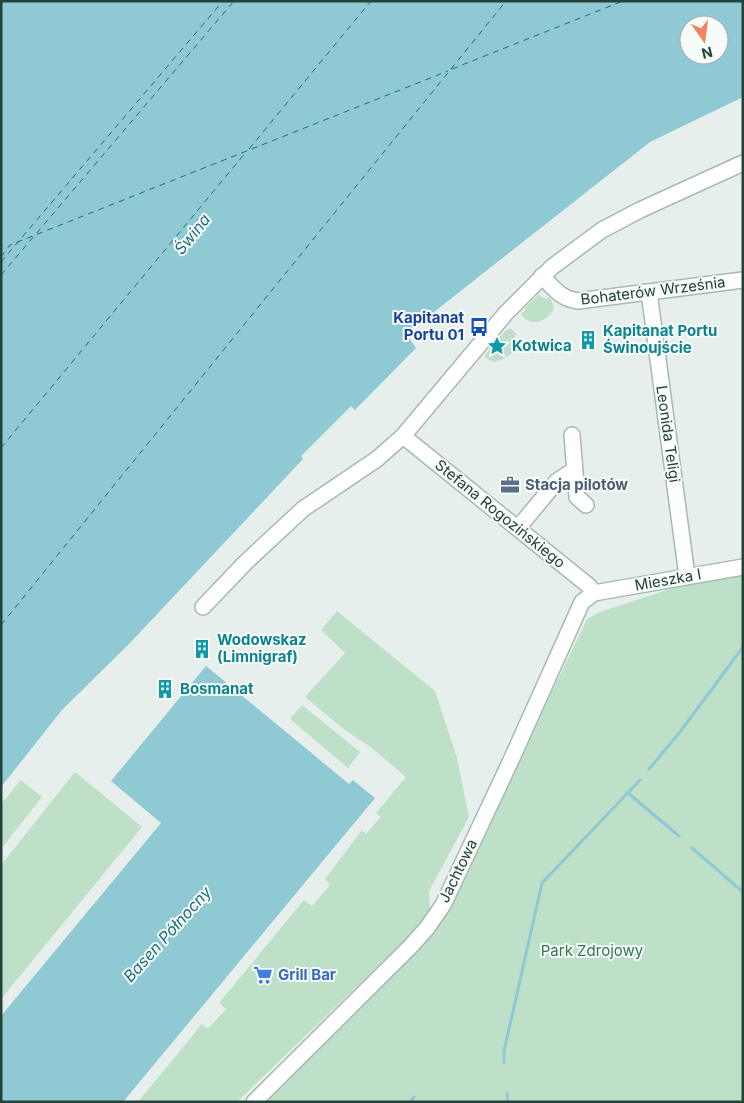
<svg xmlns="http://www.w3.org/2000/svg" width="744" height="1103" viewBox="0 0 744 1103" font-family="Inter,sans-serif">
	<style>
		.green { fill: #bfe0c8 }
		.water { fill: #8ec9d4; fill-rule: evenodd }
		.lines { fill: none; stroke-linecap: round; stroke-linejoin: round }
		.stream { stroke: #8ec9d4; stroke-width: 3 }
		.ferry { stroke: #1c6f80; stroke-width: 1; stroke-dasharray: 6 5; stroke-linecap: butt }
		.minor-casing { stroke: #a8b8b2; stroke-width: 18 }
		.minor { stroke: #fff; stroke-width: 15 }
		.labels { text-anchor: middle; stroke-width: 4; stroke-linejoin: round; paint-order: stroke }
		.street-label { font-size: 15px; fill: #24423a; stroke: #f7fbf9 }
		.transit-label { font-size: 15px; font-weight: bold; fill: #164399; stroke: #f7fbf9; text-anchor: end }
		.culture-label { font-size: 15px; font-weight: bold; fill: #0d838f; stroke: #f7fbf9; text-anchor: start }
		.service-label { font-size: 15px; font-weight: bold; fill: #4e5e75; stroke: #f7fbf9; text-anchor: start }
		.park-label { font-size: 15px; fill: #2d7a4b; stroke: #f7fbf9 }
		.shop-label { font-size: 15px; font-weight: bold; fill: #366cbe; stroke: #f7fbf9; text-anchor: start }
		.water-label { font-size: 16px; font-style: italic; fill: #1c6f80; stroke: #f7fbf9 }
	</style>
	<rect width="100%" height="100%" fill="#e6efeb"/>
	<!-- green -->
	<g class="green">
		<path d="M538 295 547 299 550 297 554 308C548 322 530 328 521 314L525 311V308Z"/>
		<path d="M511 329 517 334 514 338 521 346C510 354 497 370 484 356L506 330Z"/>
		<path d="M743 573V1102H264L403 962 480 841 587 619 600 612 688 583Z"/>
		<path d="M337 611 435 691 457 758 469 817 429 891 430 916 237 1102H138L202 1024 208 1029 226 1009 219 1003 304 900 312 906 330 885 325 879 362 830 366 834 381 817 376 813 406 777 368 745 346 731 305 697 345 653 321 630Z"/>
		<path d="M302 705 360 752 348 768 290 719Z"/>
		<path d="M75 772 142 827 1 999V865Z"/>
		<path d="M21 780 42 797 1 849V804Z"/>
	</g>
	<!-- water -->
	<g class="water">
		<path d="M1 1H743V97L650 142 406 334 416 348 355 410 351 406 301 456 303 459 129 644 62 710 1 787ZM689 25H719V55H689Z"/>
		<path d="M206 666 349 784 353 780 375 798 123 1102H1V1016L161 823 111 781Z"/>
	</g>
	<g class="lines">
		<!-- stream -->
		<g class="stream">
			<path d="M649 769 680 732 743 647"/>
			<path d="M628 793 679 836"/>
			<path d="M692 848 743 892"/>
			<path d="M504 1063V1051L542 883 640 780"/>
			<path d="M507 1093 508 1102"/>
			<path d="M410 1102 414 1097"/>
		</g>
		<!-- ferry -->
		<g class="ferry">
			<path d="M452 69 623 1"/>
			<path d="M249 149 371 1"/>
			<path d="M1 257 10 245 448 71"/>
			<path d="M1 262 223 1"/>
			<path d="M1 275 234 1"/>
			<path d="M1 448 246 152"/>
			<path d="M1 625 506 1"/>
		</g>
		<!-- minor casing -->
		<g class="minor-casing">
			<g id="minor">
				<path d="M542 276C552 287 561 299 578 301L743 280"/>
				<path d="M649 292 687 576"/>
				<path d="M572 435 577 497 586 505"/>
				<path d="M403 436 589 586 594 593"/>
				<path d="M518 528 557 481 574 470"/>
				<path d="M203 607 245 563 303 509 377 459 403 436 506 313 552 267 602 230 640 210 743 163"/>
				<path d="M254 1102 410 947 427 928 443 905 512 758 582 602 594 593 743 567"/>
			</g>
		</g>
		<!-- minor -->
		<use href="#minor" class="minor"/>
	</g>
	<!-- icons -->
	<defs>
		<g id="bus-bare" transform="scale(1.5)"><path d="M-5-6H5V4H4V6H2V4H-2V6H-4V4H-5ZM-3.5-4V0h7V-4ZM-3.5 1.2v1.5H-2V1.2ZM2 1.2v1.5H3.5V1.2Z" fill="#1a4fb4" stroke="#f7fbf9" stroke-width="2.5" paint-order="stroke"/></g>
		<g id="building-bare" transform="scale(1.5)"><path d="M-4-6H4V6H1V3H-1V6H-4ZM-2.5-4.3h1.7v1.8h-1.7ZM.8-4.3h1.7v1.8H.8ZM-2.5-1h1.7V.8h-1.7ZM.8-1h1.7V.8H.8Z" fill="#0f9aa8" stroke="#f7fbf9" stroke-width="2.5" paint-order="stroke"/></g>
		<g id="sight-bare" transform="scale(1.5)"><path d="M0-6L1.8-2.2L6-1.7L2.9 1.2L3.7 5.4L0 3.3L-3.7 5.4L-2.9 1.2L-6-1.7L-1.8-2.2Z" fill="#0f9aa8" stroke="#f7fbf9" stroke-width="2.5" paint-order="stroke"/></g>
		<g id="office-bare" transform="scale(1.5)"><path d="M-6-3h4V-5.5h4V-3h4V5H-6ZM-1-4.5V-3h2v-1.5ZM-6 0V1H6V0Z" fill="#5c6f8a" stroke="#f7fbf9" stroke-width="2.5" paint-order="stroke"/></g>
		<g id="supermarket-bare" transform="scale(1.5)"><path d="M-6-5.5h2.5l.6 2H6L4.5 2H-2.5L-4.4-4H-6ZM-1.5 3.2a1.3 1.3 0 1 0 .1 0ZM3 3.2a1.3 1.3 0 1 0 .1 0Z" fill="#3f7fe0" stroke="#f7fbf9" stroke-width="2.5" paint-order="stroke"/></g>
	</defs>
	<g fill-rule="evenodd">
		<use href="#bus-bare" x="479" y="327"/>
		<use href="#building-bare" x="588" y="340"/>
		<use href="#sight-bare" x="497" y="346"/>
		<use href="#office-bare" x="510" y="485"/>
		<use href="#building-bare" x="202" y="649"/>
		<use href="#building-bare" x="165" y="689"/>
		<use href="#supermarket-bare" x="263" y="975"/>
	</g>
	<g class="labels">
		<!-- street labels -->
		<g class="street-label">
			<text transform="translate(653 291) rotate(-7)" y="5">Bohaterów Września</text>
			<text transform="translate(668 434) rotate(82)" y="5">Leonida Teligi</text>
			<text transform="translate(500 514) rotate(39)" y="5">Stefana Rogozińskiego</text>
			<text transform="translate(668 580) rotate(-10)" y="5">Mieszka I</text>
			<text transform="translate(458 871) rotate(-64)" y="5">Jachtowa</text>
		</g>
		<!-- transit labels -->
		<g class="transit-label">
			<text x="464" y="323">Kapitanat<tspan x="464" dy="17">Portu 01</tspan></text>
		</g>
		<!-- culture labels -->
		<g class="culture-label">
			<text x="603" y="336">Kapitanat Portu<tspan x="603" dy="17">Świnoujście</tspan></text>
			<text x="512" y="351">Kotwica</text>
			<text x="217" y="645">Wodowskaz<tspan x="217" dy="17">(Limnigraf)</tspan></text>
			<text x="180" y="694">Bosmanat</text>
		</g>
		<!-- service labels -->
		<g class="service-label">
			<text x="525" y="490">Stacja pilotów</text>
		</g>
		<!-- park labels -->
		<g class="park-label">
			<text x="592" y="956">Park Zdrojowy</text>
		</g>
		<!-- shop labels -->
		<g class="shop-label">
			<text x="278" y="980">Grill Bar</text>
		</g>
		<!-- water labels -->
		<g class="water-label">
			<text transform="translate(192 234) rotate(-51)" y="6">Świna</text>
			<text transform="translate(167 934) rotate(-48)" y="6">Basen Północny</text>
		</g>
	</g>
	<!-- border -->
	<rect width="744" height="1103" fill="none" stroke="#24423a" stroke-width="5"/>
	<!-- north arrow -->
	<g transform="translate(704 40) rotate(166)"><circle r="24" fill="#f7fbf9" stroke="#a3b1ad"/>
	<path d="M0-4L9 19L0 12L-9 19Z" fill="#f4845f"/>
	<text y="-8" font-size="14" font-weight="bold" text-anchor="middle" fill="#24423a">N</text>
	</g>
</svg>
